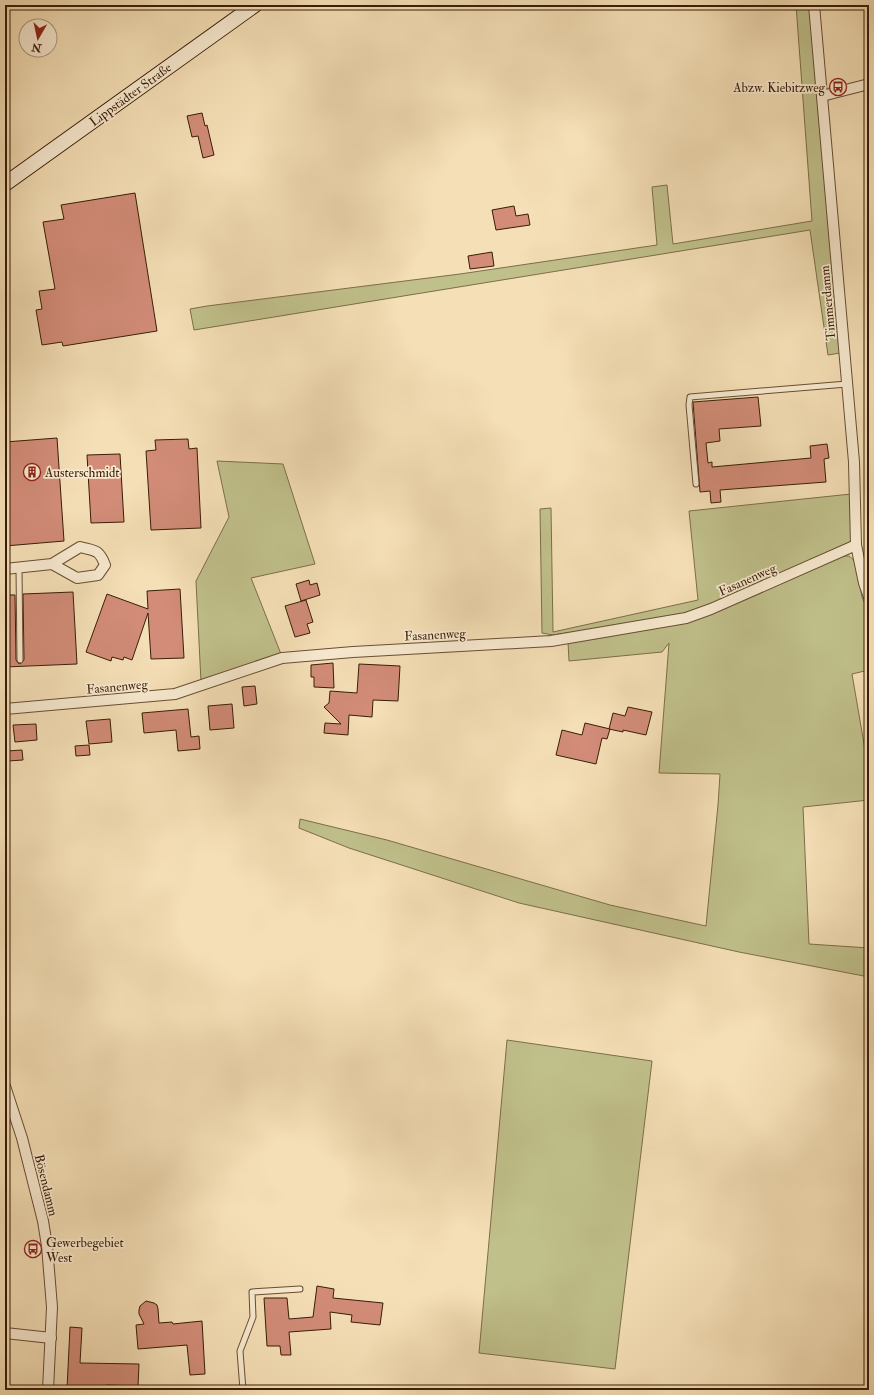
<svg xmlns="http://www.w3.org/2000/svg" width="874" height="1395" viewBox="0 0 874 1395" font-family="'IM FELL Double Pica',serif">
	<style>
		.green { fill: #c0c08b; stroke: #7c6e49 }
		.building { fill: #d28c78; stroke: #391d07 }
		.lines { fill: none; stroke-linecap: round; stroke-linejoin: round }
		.lane-casing { stroke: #684e33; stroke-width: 7 }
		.street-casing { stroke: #684e33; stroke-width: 12 }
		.secondary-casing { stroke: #391d07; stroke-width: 16 }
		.lane { stroke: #f8ead0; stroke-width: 5 }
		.street { stroke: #f8ead0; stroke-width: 10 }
		.secondary { stroke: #f8ead0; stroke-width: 14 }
		.labels { text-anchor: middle; stroke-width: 3.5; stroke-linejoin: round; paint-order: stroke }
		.poi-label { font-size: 13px; fill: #391d07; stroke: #f8ead0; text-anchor: start }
		.street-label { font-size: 13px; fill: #391d07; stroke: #f8ead0 }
	</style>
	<rect width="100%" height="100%" fill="#f5dfb6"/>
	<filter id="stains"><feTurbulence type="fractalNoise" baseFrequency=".005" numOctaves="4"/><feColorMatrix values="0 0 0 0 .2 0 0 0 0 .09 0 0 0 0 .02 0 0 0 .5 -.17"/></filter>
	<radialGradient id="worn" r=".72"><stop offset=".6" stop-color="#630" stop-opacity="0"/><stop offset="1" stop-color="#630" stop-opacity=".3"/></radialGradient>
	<!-- green -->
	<g class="green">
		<path d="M796 5H811L840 353 828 355 810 230 194 330 190 309 207 306 460 274 657 245 652 187 667 185 673 244 812 221Z"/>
		<path d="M217 461 283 464 315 564 251 578 281 654 201 682 196 581 229 517Z"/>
		<path d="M851 494 852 543 685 615 553 635 542 633 540 509 551 508 553 632 698 600 689 511Z"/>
		<path d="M843 556H849L855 561 862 597 869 614V670L852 674 869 773V800L803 807 809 944 869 948V977L739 952 519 903 349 848 299 828 300 819 387 840 610 905 706 926 718 805 720 774 659 773 669 643 662 652 569 661 568 642 688 621 752 594 753 596Z"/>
		<path d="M507 1040 652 1061 615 1369 479 1353Z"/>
	</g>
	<!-- building -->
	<g class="building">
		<path d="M202 113 205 126 207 125 214 155 203 158 198 136 192 137 187 116Z"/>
		<path d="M135 193 157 331 63 346 62 342 42 345 36 310 42 309 39 291 55 289 43 222 64 219 61 205Z"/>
		<path d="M514 206 516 216 528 214 530 225 496 230 492 210Z"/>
		<path d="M492 252 494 266 470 269 468 256Z"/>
		<path d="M758 397 761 426 719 429 720 441 706 443 708 463 712 462V467L811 458 810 446 827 444 829 458 824 459 826 482 720 490 721 502 711 503 710 491 700 492 693 402Z"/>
		<path d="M57 438 64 541 5 546V442Z"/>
		<path d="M188 439 189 449 197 448 201 528 151 530 146 451 156 450 155 440Z"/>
		<path d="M120 454 124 522 91 523 87 455Z"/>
		<path d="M309 580 310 585 317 583 320 595 301 601 296 584Z"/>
		<path d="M180 589 184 658 151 659 148 613 132 660 124 657 123 660 112 657 111 661 86 652 107 594 148 609 147 591Z"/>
		<path d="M73 592 77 664 5 667V595H15L16 660 18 663 20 664 24 660 23 594Z"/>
		<path d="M306 600 313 622 307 624 310 633 295 637 285 606Z"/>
		<path d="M333 663 334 688 314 687V677H311V665Z"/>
		<path d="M359 664 400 666 398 701 373 700 372 717 349 715 348 735 324 733 325 723 341 724 324 707 329 703 330 691 357 693Z"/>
		<path d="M255 686 257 704 244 706 242 687Z"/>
		<path d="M232 704 234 728 210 730 208 706Z"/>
		<path d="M628 707 652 712 646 735 623 730V732L609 729 613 713 625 716Z"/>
		<path d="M188 709 191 737 199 736 200 749 178 751 176 730 144 733 142 713Z"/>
		<path d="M110 719 112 742 89 744 86 721Z"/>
		<path d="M585 723 610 729 607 739 602 738 596 764 556 755 562 730 582 735Z"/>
		<path d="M36 724 37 740 15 742 13 725Z"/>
		<path d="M89 745 90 755 76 756 75 746Z"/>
		<path d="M22 750 23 760 8 761 7 751Z"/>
		<path d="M317 1286 334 1289 333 1298 383 1303 380 1325 351 1322 352 1315 330 1312 331 1329 289 1332 291 1355H281L280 1346H267L264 1298H287L289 1319 313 1317Z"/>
		<path d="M146 1301 154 1303 157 1305 158 1309 159 1323 172 1322 173 1324 202 1321 205 1374 190 1375 187 1345 138 1349 136 1325 144 1324 139 1314V1310L140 1306Z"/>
		<path d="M70 1327 82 1328 80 1363 139 1364 138 1386 106 1385V1390L67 1389Z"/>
	</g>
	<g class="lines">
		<!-- lane casing -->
		<g class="lane-casing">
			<g id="lane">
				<path d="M696 484 689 405 690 397 847 384"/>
				<path d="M19 569 20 660"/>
				<path d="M243 1390 240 1351 253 1317 252 1292 300 1289"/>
			</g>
		</g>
		<!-- street casing -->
		<g class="street-casing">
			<g id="street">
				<path d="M814 5 854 462 856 545 864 583 869 597"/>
				<path d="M822 96 869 84"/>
				<path d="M5 569 52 564 80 547C95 551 99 549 105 565L98 575 77 578 52 564"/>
				<path d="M5 709 175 694 282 658 353 652 551 641 686 618 711 609 856 545"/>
				<path d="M5 1086 22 1138 43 1221 47 1246 52 1307 48 1390"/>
				<path d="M5 1333 51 1338"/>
			</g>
		</g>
		<!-- secondary casing -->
		<g class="secondary-casing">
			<path id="secondary" d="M5 184 255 5"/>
		</g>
		<!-- lane -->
		<use href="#lane" class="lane"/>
		<!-- street -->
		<use href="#street" class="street"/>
		<!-- secondary -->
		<use href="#secondary" class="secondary"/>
	</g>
	<!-- icons -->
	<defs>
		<g id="bus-ring" transform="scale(0.9)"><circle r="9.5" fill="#f8ead0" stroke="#8f2418" stroke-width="1.5"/><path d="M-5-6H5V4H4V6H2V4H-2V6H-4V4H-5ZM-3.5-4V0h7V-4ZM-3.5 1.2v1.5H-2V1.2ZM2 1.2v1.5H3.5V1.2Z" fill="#8f2418"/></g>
		<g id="building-ring" transform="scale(0.9)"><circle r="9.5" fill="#f8ead0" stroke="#8f2418" stroke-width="1.5"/><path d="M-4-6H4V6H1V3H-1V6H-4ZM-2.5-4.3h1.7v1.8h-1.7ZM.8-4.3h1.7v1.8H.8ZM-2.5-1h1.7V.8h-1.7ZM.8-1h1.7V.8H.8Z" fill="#8f2418"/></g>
	</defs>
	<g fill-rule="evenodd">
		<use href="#bus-ring" x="838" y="87"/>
		<use href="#building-ring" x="32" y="472"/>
		<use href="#bus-ring" x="33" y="1249"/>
	</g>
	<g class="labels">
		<!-- poi labels -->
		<g class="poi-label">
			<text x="825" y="92" text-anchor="end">Abzw. Kiebitzweg</text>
			<text x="45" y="477">Austerschmidt</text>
			<text x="46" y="1247">Gewerbegebiet<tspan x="46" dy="15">West</tspan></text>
		</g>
		<!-- street labels -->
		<g class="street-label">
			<text transform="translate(130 94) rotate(-36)" y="5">Lippstädter Straße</text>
			<text transform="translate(827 303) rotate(-95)" y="5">Timmerdamm</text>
			<text transform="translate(747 579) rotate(-24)" y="5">Fasanenweg</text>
			<text transform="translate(435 634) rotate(-3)" y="5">Fasanenweg</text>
			<text transform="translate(117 686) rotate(-5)" y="5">Fasanenweg</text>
			<text transform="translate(47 1185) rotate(76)" y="5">Bösendamm</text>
		</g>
	</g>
	<!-- margin -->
	<rect width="874" height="1395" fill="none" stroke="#f5dfb6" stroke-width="20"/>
	<rect x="6" y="6" width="862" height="1383" fill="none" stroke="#391d07" stroke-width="2"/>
	<rect x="10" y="10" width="854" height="1375" fill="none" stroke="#391d07"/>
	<!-- north arrow -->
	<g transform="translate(38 38) rotate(189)"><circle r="19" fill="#f8ead0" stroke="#ac9880"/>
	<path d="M0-3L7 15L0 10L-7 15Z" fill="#8f2418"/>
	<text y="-6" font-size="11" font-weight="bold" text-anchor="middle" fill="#391d07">N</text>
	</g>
	<rect width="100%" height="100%" filter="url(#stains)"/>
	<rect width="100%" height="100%" fill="url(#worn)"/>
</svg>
